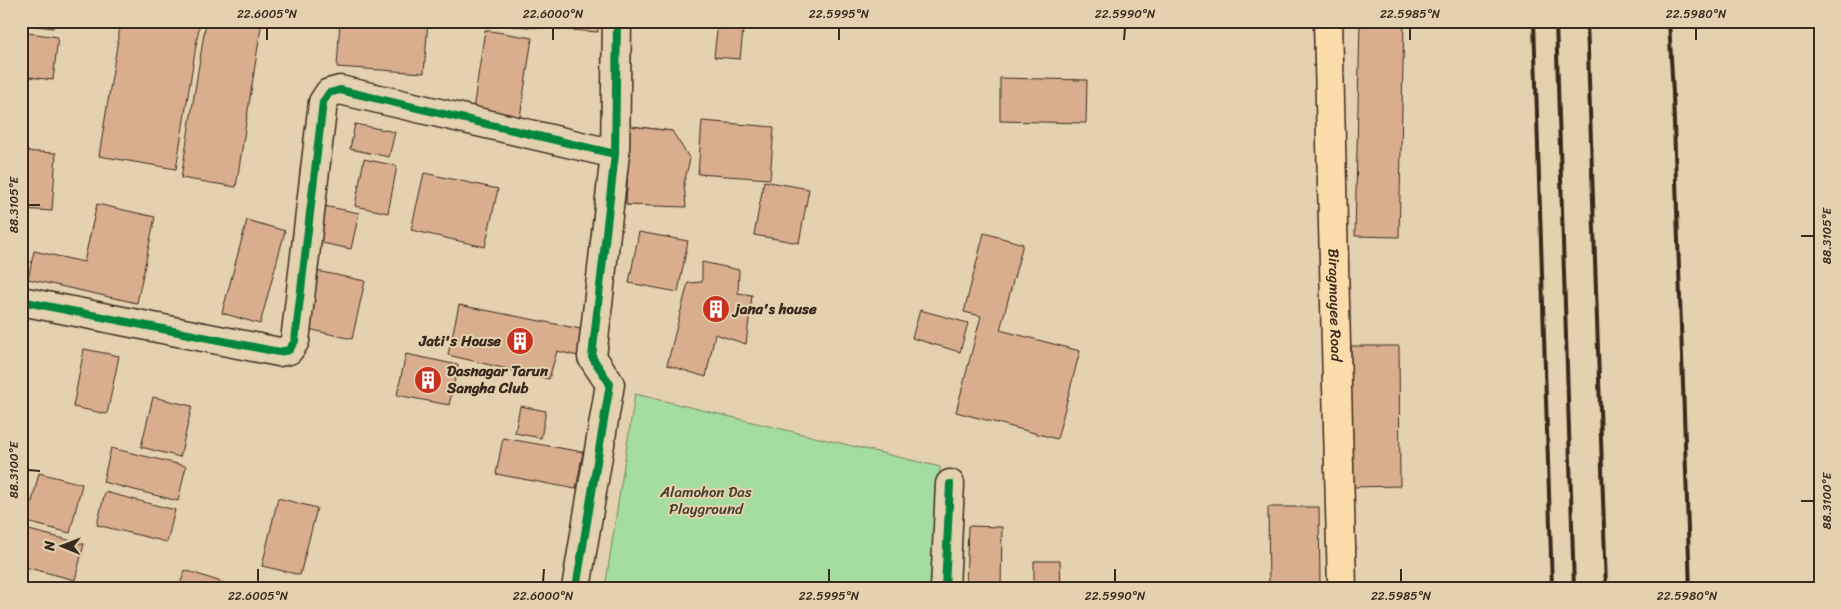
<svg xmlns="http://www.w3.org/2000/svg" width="1841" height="609" viewBox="0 0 1841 609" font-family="Sriracha,sans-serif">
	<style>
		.green { fill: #a5dda1; stroke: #708460 }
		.building { fill: #d8ae8e; stroke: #3b2a1e }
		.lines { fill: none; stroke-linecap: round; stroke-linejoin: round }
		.street-casing { stroke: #3b2a1e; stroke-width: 31 }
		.primary-casing { stroke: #3b2a1e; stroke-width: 31 }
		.street { stroke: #e4d1af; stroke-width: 28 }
		.primary { stroke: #fddcac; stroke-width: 28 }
		.rail { stroke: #3b2a1e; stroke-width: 4 }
		.cycleway-casing { stroke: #e4d1af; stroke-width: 11 }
		.cycleway { stroke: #00873e; stroke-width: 8 }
		.ticks { fill: none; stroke: #3b2a1e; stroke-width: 2 }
		.labels { text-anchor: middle; stroke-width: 4; stroke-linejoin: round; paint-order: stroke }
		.street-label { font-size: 15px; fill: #3b2a1e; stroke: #e4d1af }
		.poi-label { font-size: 15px; font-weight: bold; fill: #3b2a1e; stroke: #e4d1af; text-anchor: start }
		.park-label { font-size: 15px; fill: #463c2b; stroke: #e4d1af }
		.neatline { fill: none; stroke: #3b2a1e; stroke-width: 2 }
		.ticks-label { font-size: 12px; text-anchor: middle; fill: #3b2a1e }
	</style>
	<rect width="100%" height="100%" fill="#e4d1af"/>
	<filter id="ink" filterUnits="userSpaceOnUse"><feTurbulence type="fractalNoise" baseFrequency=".02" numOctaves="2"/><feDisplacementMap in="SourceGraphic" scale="10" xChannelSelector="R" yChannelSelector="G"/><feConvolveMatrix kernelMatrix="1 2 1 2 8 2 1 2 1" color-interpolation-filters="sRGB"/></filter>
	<g filter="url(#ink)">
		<!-- green -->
		<path class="green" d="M635 394 940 467 933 588H605Z"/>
		<!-- building -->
		<g class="building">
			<path d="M21 21H54L53 28 21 24Z"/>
			<path d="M121 21H200L176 169 99 156Z"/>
			<path d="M206 21H262L236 187 181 178Z"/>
			<path d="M340 21H428L424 73 337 67Z"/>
			<path d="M501 21H598V32L501 25Z"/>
			<path d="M718 21H744L740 59 714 57Z"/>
			<path d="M1360 21H1404L1399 237 1355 236Z"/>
			<path d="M485 30 532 38 519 124 472 116Z"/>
			<path d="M21 32 58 37 53 80 21 76Z"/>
			<path d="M1000 78 1087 80 1086 123 1000 121Z"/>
			<path d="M21 86 29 87 24 125H21Z"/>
			<path d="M702 121 774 127 770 179 698 174Z"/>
			<path d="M355 124 395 132 389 157 350 149Z"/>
			<path d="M630 126 672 131 681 205H626Z"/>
			<path d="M630 126 672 131 690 159 684 183 686 207 626 205Z"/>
			<path d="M21 151 56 153 52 211 21 209Z"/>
			<path d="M364 159 397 166 388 213 355 206Z"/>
			<path d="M424 173 498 189 485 247 411 230Z"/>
			<path d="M764 181 809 189 799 243 754 235Z"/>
			<path d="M97 204 155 217 137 303 28 279 34 251 84 262Z"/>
			<path d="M324 206 359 213 351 249 317 242Z"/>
			<path d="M247 220 285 231 260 324 222 313Z"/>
			<path d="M639 232 688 241 678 292 629 283Z"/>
			<path d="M984 233 1023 244 1000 330 1080 351 1057 439 956 412 981 316 964 312Z"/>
			<path d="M702 262 739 270 738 293 752 295 746 344 715 334 706 377 667 365 688 283 702 282Z"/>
			<path d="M312 270 365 281 352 339 299 327Z"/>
			<path d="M459 305 591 331 586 358 557 351 549 379 448 355Z"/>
			<path d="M920 310 968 323 960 352 912 338Z"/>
			<path d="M1351 346H1399L1400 486 1352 487Z"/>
			<path d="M84 349 119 356 107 414 73 407Z"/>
			<path d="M406 354 458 365 449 405 397 395Z"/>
			<path d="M153 397 192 406 180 457 141 447Z"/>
			<path d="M520 406 546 411 541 438 515 433Z"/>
			<path d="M503 438 583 452 576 489 496 474Z"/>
			<path d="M111 448 186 466 178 501 103 482Z"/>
			<path d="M39 473 82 484 70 533 27 522Z"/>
			<path d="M105 492 175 510 167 542 97 525Z"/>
			<path d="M278 498 317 508 300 575 262 566Z"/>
			<path d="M1268 507H1319L1320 588H1269Z"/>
			<path d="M968 526 1002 527 1001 588H966Z"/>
			<path d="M21 528 84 544 75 580 21 566Z"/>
			<path d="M1034 561H1060L1061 588H1034Z"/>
			<path d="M185 570 230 585 229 588H179Z"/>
		</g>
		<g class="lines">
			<!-- street casing -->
			<g class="street-casing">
				<g id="street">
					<path d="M21 301 279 352 289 350 295 341 323 102 329 93 340 90 615 154"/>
					<path d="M576 588 610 384 592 357 615 154 617 21"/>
					<path d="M945 588 950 484"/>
				</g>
			</g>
			<!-- primary casing -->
			<g class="primary-casing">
				<g id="primary">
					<path id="s1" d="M1328 21 1342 588"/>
				</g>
			</g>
			<!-- street -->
			<use href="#street" class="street"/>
			<!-- primary -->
			<use href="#primary" class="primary"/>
			<!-- rail -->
			<g class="rail">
				<path d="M1534 21 1552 588"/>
				<path d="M1556 21 1574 588"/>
				<path d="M1587 21 1606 588"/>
				<path d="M1669 21 1673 94 1690 588"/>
			</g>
			<!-- cycleway casing -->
			<g class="cycleway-casing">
				<g id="cycleway">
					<path d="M21 301 279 352 289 350 295 341 323 102 329 93 340 90 615 154"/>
					<path d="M576 588 610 384 592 357 615 154 617 21"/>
					<path d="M945 588 950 484"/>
				</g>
			</g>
			<!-- cycleway -->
			<use href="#cycleway" class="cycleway"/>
		</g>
	</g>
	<!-- ticks -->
	<path class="ticks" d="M267 40V28M553 40V28M839 40V28M1124 40 1125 28M1410 40V28M1696 40V28M28 205H40M1801 236H1814M28 470 40 471M1801 501H1814M258 582V569M543 582 544 569M829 582V569M1115 582V569M1401 582V569M1687 582V569"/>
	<!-- icons -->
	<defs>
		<g id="building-disc" transform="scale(1.4375)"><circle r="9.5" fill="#c8321e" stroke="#e4d1af"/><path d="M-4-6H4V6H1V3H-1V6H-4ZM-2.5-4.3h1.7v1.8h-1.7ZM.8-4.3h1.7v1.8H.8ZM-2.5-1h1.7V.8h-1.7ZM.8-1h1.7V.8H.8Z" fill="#fff"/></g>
	</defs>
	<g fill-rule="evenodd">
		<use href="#building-disc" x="716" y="309"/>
		<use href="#building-disc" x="520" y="341"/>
		<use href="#building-disc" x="428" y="380"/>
	</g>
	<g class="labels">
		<!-- street labels -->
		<g class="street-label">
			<text dy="5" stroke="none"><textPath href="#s1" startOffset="284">Biragmayee Road</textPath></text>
		</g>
		<!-- poi labels -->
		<g class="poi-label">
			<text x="735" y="314">jana's house</text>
			<text x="501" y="346" text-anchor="end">Jati's House</text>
			<text x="447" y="376">Dasnagar Tarun<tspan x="447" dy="17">Sangha Club</tspan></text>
		</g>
		<!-- park labels -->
		<g class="park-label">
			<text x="706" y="497">Alamohon Das<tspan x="706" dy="17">Playground</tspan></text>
		</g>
	</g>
	<!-- margin -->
	<rect width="1841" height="609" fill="none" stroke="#e4d1af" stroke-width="55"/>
	<!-- north arrow -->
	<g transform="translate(62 546) rotate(271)" stroke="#e4d1af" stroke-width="4" paint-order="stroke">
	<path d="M0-4L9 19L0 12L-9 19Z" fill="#3b2a1e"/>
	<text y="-8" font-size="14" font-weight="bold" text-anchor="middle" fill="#3b2a1e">N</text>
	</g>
	<rect x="28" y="28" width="1786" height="554" class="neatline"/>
	<g class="ticks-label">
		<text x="267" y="18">22.6005°N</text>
		<text x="553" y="18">22.6000°N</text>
		<text x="839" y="18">22.5995°N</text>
		<text x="1125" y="18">22.5990°N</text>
		<text x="1410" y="18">22.5985°N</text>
		<text x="1696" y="18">22.5980°N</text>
		<text transform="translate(14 205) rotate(-90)" y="4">88.3105°E</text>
		<text transform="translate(1827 236) rotate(-90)" y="4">88.3105°E</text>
		<text transform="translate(14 470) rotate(-90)" y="4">88.3100°E</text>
		<text transform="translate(1827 501) rotate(-90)" y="4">88.3100°E</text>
		<text x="258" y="600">22.6005°N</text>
		<text x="543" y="600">22.6000°N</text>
		<text x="829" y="600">22.5995°N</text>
		<text x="1115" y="600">22.5990°N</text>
		<text x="1401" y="600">22.5985°N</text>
		<text x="1687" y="600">22.5980°N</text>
	</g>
</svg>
